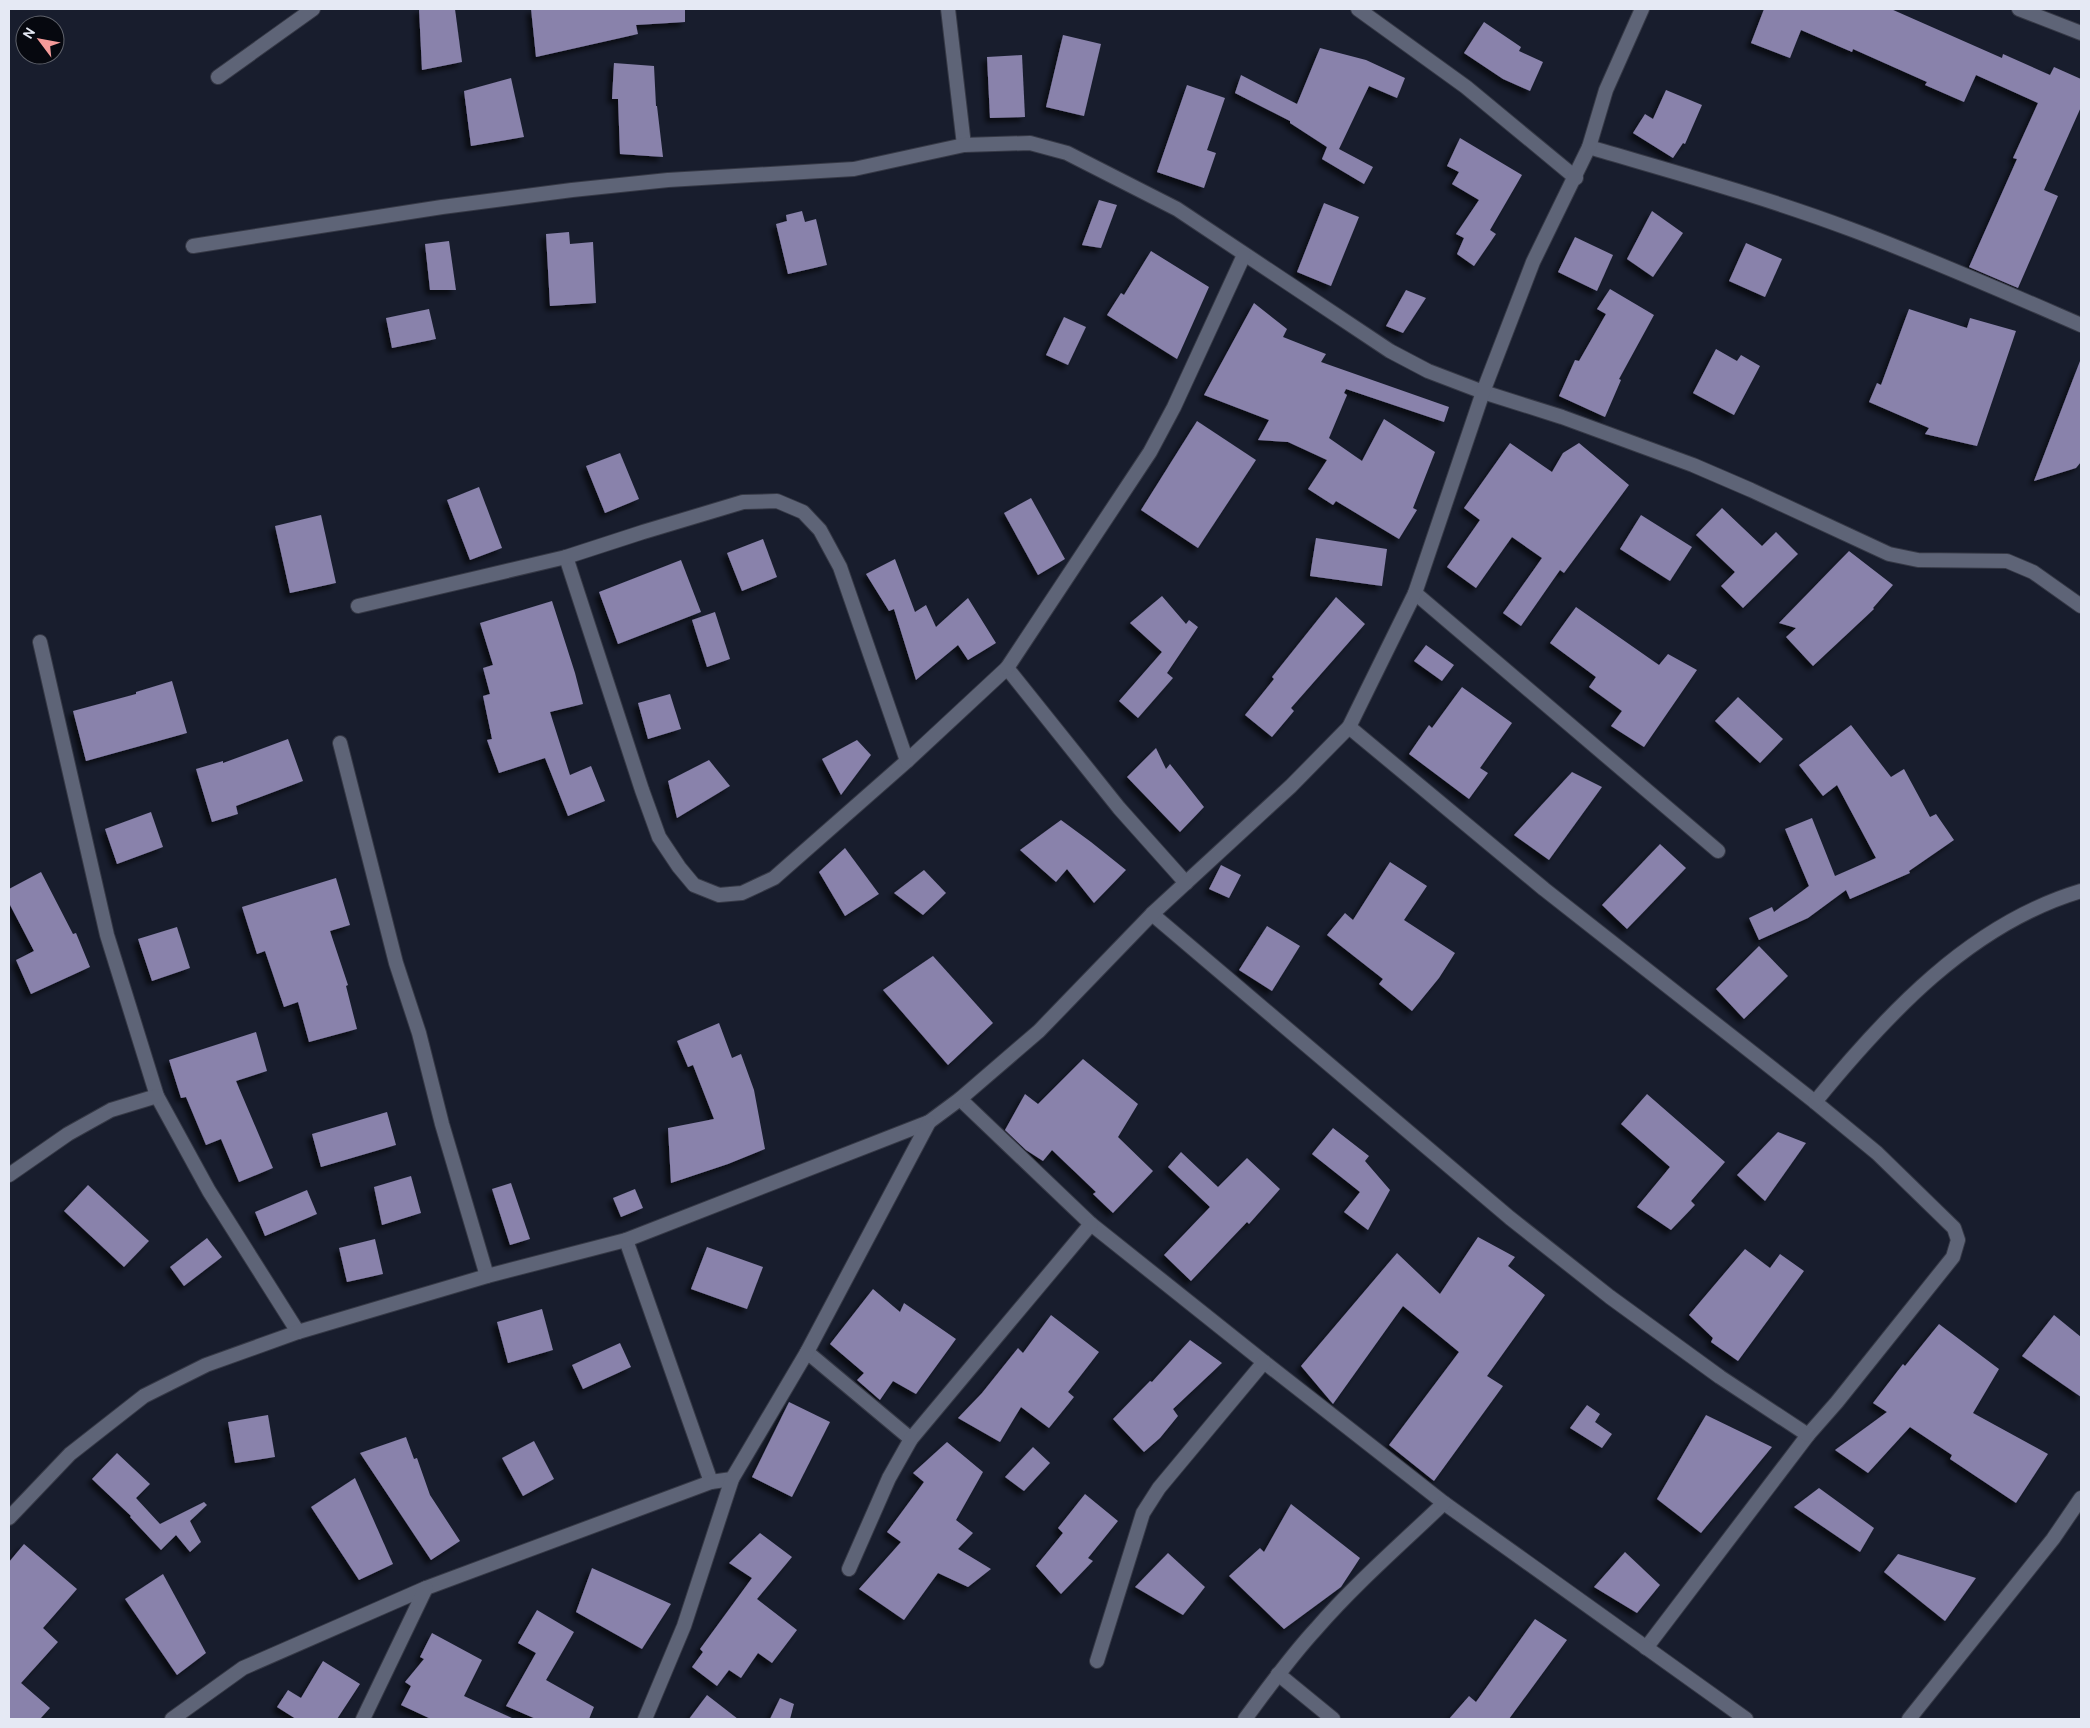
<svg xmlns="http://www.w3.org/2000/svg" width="2090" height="1728" viewBox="0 0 2090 1728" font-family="Cabin,sans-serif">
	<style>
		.building { fill: #8982ab; filter: url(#shadow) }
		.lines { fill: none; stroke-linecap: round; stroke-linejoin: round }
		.minor-casing { stroke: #363946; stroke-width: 16 }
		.minor { stroke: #5e6477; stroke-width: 14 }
	</style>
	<defs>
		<filter id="shadow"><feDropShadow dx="-4.5" dy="4.5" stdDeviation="2.5" flood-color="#0009"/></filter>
	</defs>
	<rect width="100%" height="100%" fill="#181d2d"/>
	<!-- building -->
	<g class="building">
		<path d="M419 9H455L462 62 422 70Z"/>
		<path d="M531 9H685V22L636 25 638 34 536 57Z"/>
		<path d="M1764 9H1891L2002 58 2003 54 2050 75 2054 67 2081 79V107L2044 190 2058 196 2018 288 1969 267 2017 159 2013 158 2038 103 1976 75 1964 102 1925 85 1927 82 1853 49 1852 52 1801 30 1790 58 1751 43Z"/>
		<path d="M1484 22 1521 47 1519 51 1543 62 1530 91 1503 79 1464 53Z"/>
		<path d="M1063 35 1101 44 1084 116 1046 107Z"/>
		<path d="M1320 48 1366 60 1405 78 1397 98 1369 86 1339 149 1373 167 1364 184 1322 159 1327 147 1290 123V121L1235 93 1241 75 1297 104Z"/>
		<path d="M1022 55 1025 117 990 118 987 57Z"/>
		<path d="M614 63 654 66 656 106H657L663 157 620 154 618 99H612Z"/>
		<path d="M511 78 524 137 471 146 464 91Z"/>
		<path d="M1187 85 1225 98 1207 150 1216 153 1204 188 1157 172Z"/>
		<path d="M1666 90 1702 105 1685 144 1683 143 1673 158 1633 133 1645 114 1653 119Z"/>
		<path d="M1460 138 1522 175 1490 230 1496 234 1474 266 1457 254 1464 238 1456 234 1479 200 1452 184 1459 172 1447 166Z"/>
		<path d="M1099 200 1117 205 1101 248 1082 245Z"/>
		<path d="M1324 203 1359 217 1331 286 1297 272Z"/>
		<path d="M802 211 805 222 816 219 827 265 788 274 776 224 787 221 786 215Z"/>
		<path d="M1652 211 1683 233 1653 277 1627 259Z"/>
		<path d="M569 232 570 244 593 242 596 303 550 306 546 234Z"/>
		<path d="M1575 237 1613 255 1597 291 1558 272Z"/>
		<path d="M449 241 456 290H430L425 244Z"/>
		<path d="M1746 243 1782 259 1765 297 1729 281Z"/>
		<path d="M1151 251 1209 287 1177 359 1107 315 1121 293 1124 295Z"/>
		<path d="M1610 289 1654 315 1619 379 1621 380 1605 417 1559 396 1575 360 1579 361 1606 314 1597 309Z"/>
		<path d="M1406 290 1426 298 1403 333 1386 326Z"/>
		<path d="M1254 303 1287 329 1283 337 1326 354 1321 362 1449 407 1444 422 1346 389 1344 393 1347 395 1329 438 1362 461 1384 419 1435 452 1413 508 1417 510 1399 539 1336 501 1333 505 1308 489 1327 460 1288 442 1258 440 1269 420 1204 395Z"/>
		<path d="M429 309 436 339 392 348 386 318Z"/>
		<path d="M1909 309 1967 328 1970 318 2016 331 1977 446 1925 434 1929 428 1869 402 1877 383 1881 385Z"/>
		<path d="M1064 317 1086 327 1068 365 1046 355Z"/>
		<path d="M1716 349 1737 361 1741 355 1760 366 1734 415 1693 393Z"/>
		<path d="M2080 361 2081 462 2076 468 2034 481Z"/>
		<path d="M1197 421 1256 460 1198 548 1141 510Z"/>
		<path d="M1510 443 1552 472 1563 453 1579 443 1629 485 1564 573 1560 570 1521 626 1503 613 1542 558 1512 537 1476 588 1447 567 1480 520 1464 508Z"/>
		<path d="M620 453 639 499 605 513 586 466Z"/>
		<path d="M479 487 502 548 470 560 447 500Z"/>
		<path d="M1031 498 1065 559 1038 575 1004 513Z"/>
		<path d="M1722 508 1762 546 1776 532 1798 554 1743 608 1721 586 1735 572 1696 535Z"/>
		<path d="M321 515 336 583 290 593 275 526Z"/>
		<path d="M1641 515 1692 547 1670 581 1620 549Z"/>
		<path d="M1316 538 1387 549 1382 586 1310 576Z"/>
		<path d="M763 539 777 577 742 591 727 553Z"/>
		<path d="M1849 551 1893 585 1873 608 1874 609 1813 666 1786 637 1796 628 1779 623Z"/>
		<path d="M895 559 915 612 926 605 936 627 968 598 996 643 968 660 958 645 916 680 894 609 889 611 866 574Z"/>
		<path d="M681 560 701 612 618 644 599 592Z"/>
		<path d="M1162 596 1186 624 1189 620 1198 627 1167 673 1173 678 1138 718 1119 701 1162 652 1130 623Z"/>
		<path d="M1336 597 1365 624 1291 708 1294 711 1272 737 1245 715 1274 679 1272 677Z"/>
		<path d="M552 601 575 673 583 704 550 712 570 775 591 766 605 801 568 816 545 758 499 773 487 740 492 739 483 696 490 694 483 668 493 665 480 623Z"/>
		<path d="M1576 607 1659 665 1668 654 1697 670 1644 747 1611 726 1622 711 1589 687 1596 677 1550 643Z"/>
		<path d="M715 612 730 659 707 667 692 620Z"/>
		<path d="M1426 645 1454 665 1442 681 1414 661Z"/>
		<path d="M172 681 187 733 86 761 73 711 136 694V692Z"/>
		<path d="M1462 687 1512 723 1480 768 1488 773 1469 799 1409 754 1429 725 1432 728Z"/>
		<path d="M670 694 681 729 648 739 638 703Z"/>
		<path d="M1738 697 1783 739 1760 763 1715 721Z"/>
		<path d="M1851 725 1891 777 1904 769 1930 817 1936 814 1954 840 1909 871 1910 873 1850 899 1846 890 1808 918 1759 940 1749 918 1772 907 1774 912 1809 886 1785 829 1812 818 1835 876 1876 858 1837 785 1823 796 1799 765Z"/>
		<path d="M288 739 303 781 236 806 238 814 212 822 196 769 223 761V763Z"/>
		<path d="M857 740 871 755 841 795 822 759Z"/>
		<path d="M1156 748 1166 769 1170 764 1204 807 1180 832 1127 777Z"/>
		<path d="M709 760 730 786 677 818 668 781Z"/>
		<path d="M1572 772 1602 787 1549 860 1514 835Z"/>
		<path d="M151 812 163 847 117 864 105 829Z"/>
		<path d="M1061 820 1091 842 1126 870 1094 903 1067 869 1056 882 1020 850Z"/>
		<path d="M1660 844 1686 868 1627 929 1602 905Z"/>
		<path d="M845 848 879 894 845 916 819 872Z"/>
		<path d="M1390 862 1427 886 1404 920 1455 953 1439 978 1412 1011 1379 984 1383 979 1327 935 1345 913 1353 920Z"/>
		<path d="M1221 865 1241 875 1229 898 1209 889Z"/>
		<path d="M924 870 946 893 923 915 894 893Z"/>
		<path d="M41 872 73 934 76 933 90 967 31 994 16 960 34 951 9 903V889Z"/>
		<path d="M336 878 350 925 330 931 348 985 346 986 357 1029 309 1042 298 1002 284 1007 265 951 257 954 242 907Z"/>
		<path d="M1267 926 1300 946 1272 991 1239 970Z"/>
		<path d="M177 927 190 968 152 981 138 939Z"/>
		<path d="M1759 946 1788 976 1744 1019 1716 989Z"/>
		<path d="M933 956 993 1023 948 1065 883 990Z"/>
		<path d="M719 1023 732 1058 741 1054 754 1090 765 1149 728 1164 671 1183 668 1128 714 1119 693 1065 688 1067 677 1041Z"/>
		<path d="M256 1032 267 1071 236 1081 273 1168 239 1182 221 1139 206 1145 186 1097 181 1098 169 1060Z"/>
		<path d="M1083 1059 1138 1104 1118 1137 1153 1171 1113 1213 1093 1194 1096 1192 1052 1150 1043 1161 1026 1150 1005 1130 1025 1094 1038 1104Z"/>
		<path d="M1647 1094 1725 1162 1691 1201 1695 1205 1671 1230 1637 1207 1670 1167 1621 1124Z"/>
		<path d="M387 1112 396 1145 321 1167 312 1134Z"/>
		<path d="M1333 1128 1369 1156 1365 1161 1390 1190 1368 1230 1344 1212 1360 1192 1312 1154Z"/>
		<path d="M1778 1132 1806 1143 1765 1201 1737 1175Z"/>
		<path d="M1181 1152 1218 1187 1247 1158 1280 1189 1249 1224 1247 1222 1191 1281 1164 1255 1210 1207 1168 1167Z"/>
		<path d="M411 1176 421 1213 382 1225 374 1187Z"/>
		<path d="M511 1183 530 1239 510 1245 492 1189Z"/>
		<path d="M88 1185 149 1241 124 1267 64 1211Z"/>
		<path d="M635 1189 643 1208 621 1217 613 1198Z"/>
		<path d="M307 1190 317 1214 265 1236 255 1212Z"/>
		<path d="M1478 1237 1515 1257 1508 1266 1545 1295 1487 1376 1503 1386 1434 1481 1389 1445 1459 1352 1403 1306 1333 1404 1301 1366 1397 1253 1440 1294Z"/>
		<path d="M207 1238 222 1257 184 1286 170 1267Z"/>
		<path d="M375 1239 383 1274 347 1282 339 1248Z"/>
		<path d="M707 1247 763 1267 747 1309 691 1289Z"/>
		<path d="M1745 1249 1770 1268 1780 1254 1804 1271 1738 1361 1711 1342 1713 1338 1689 1315Z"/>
		<path d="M873 1289 900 1312 904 1303 956 1339 916 1394 893 1381 880 1400 857 1380 864 1373 830 1344Z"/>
		<path d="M542 1309 553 1350 508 1363 497 1322Z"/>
		<path d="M1051 1315 1099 1352 1068 1392 1074 1397 1049 1428 1021 1407 1000 1442 958 1418 982 1393 1018 1348 1023 1353Z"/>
		<path d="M2054 1315 2081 1337V1397L2022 1356Z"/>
		<path d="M1939 1324 1999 1369 1973 1413 2048 1454 2016 1503 1950 1459 1952 1455 1910 1427 1868 1473 1835 1450 1887 1412 1873 1403 1903 1364 1905 1366Z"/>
		<path d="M1190 1340 1222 1363 1173 1409 1178 1416 1160 1438 1144 1452 1113 1419 1150 1381 1152 1382Z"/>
		<path d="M620 1343 631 1367 583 1389 572 1365Z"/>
		<path d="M789 1402 830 1422 792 1497 752 1477Z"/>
		<path d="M1587 1405 1600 1414 1595 1422 1612 1434 1602 1448 1570 1428Z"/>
		<path d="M268 1415 275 1457 235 1463 228 1422Z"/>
		<path d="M1706 1415 1772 1447 1701 1533 1657 1499Z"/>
		<path d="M406 1437 414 1459 417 1458 430 1495 460 1541 431 1560 360 1453Z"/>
		<path d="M534 1441 554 1479 523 1496 502 1458Z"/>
		<path d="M947 1442 983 1472 956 1520 973 1533 958 1549 991 1569 968 1587 938 1573 904 1620 859 1589 901 1542 887 1532 924 1482 913 1473Z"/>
		<path d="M1033 1447 1050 1463 1024 1491 1005 1477Z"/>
		<path d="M117 1453 150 1484 136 1498 160 1524 204 1502 207 1505 190 1521 201 1542 190 1552 176 1535 161 1550 130 1517 131 1516 92 1479Z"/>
		<path d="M355 1478 393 1564 359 1580 311 1507Z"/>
		<path d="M1819 1488 1874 1528 1860 1552 1794 1507Z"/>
		<path d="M1085 1494 1118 1521 1088 1558 1093 1561 1061 1594 1036 1566 1063 1533 1058 1528Z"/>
		<path d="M1291 1504 1360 1558 1341 1587 1284 1629 1229 1576 1260 1548 1264 1552Z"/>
		<path d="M760 1533 792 1557 757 1599 797 1630 772 1663 758 1653 741 1678 729 1670 717 1686 692 1667 703 1652 700 1649 752 1578 729 1563Z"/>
		<path d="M24 1544 77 1589 43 1628 58 1642 21 1683 50 1708 40 1719H9V1562Z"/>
		<path d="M1625 1552 1660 1585 1637 1613 1594 1587Z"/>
		<path d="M1168 1553 1205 1587 1183 1615 1135 1587Z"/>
		<path d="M1898 1554 1976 1578 1945 1621 1884 1572Z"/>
		<path d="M592 1568 671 1604 642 1649 576 1612Z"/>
		<path d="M163 1574 206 1653 177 1675 125 1599Z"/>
		<path d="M537 1610 574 1632 546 1680 594 1707 589 1719H536L506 1706 536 1653 518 1643Z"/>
		<path d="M1535 1619 1567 1640 1509 1719H1449L1469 1696 1476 1702Z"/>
		<path d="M432 1633 482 1660 464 1696 514 1719H431L401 1705 411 1686 405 1682 424 1659 420 1657Z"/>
		<path d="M323 1661 360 1684 337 1719H296L277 1707 288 1690 301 1698Z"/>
		<path d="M707 1695 738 1719H689Z"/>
		<path d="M780 1698 794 1704 790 1719H770Z"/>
	</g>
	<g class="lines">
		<!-- minor casing -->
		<g class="minor-casing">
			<g id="minor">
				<path d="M948 9 964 145"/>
				<path d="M1358 9 1466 87 1576 178"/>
				<path d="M2019 9 2081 33"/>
				<path d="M218 77 313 9"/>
				<path d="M1589 147C1677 173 1765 197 1850 229 1928 258 2005 292 2081 325"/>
				<path d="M193 246 442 207 572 190 668 180 854 169 964 145 1030 143 1067 153 1177 209 1390 351 1428 371 1483 392 1562 417 1693 465 1751 490 1889 554 1918 560 2007 561 2033 572 2081 606"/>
				<path d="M566 557 642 790 659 837 679 867 694 885 719 895 742 893 774 878 907 761 1007 668 1119 808 1186 883"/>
				<path d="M1415 593 1718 851"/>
				<path d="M358 606 566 557 643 532 743 502 777 501 803 512 820 530 840 567 907 761"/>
				<path d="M40 642 107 935 157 1096 209 1191 298 1332"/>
				<path d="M1007 668 1150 452 1174 407 1244 255"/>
				<path d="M1349 727 1544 889 1815 1102 1877 1153 1954 1228 1958 1240 1953 1257 1837 1402 1808 1435 1646 1648"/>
				<path d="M340 743 396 963 419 1033 442 1124 487 1276"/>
				<path d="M1152 914 1510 1218 1610 1297 1720 1377 1808 1435"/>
				<path d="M960 1099 1091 1224 1264 1362 1444 1503 1746 1719"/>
				<path d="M1815 1102C1886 1015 1970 924 2081 891"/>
				<path d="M9 1175 68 1134 111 1110 157 1096"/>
				<path d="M626 1240 711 1482"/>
				<path d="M807 1352 911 1439"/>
				<path d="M9 1518 70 1454 144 1396 206 1365 298 1332 487 1276 626 1240 929 1122 960 1099 1039 1031 1152 914 1291 786 1349 727 1415 593 1483 392 1533 262 1589 147 1606 90 1642 9"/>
				<path d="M849 1569 889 1478 911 1439 1091 1224"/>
				<path d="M1097 1661 1143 1513 1159 1488 1264 1362"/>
				<path d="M1278 1674 1333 1719"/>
				<path d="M172 1719 243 1668 426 1588 711 1482 732 1479"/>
				<path d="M363 1719 426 1588"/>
				<path d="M645 1719 684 1626 732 1479 807 1352 929 1122"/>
				<path d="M1245 1719C1268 1688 1290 1657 1316 1629 1355 1584 1401 1544 1444 1503"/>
				<path d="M1909 1719 2053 1539 2081 1498"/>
			</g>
		</g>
		<!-- minor -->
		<use href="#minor" class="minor"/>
	</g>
	<!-- border -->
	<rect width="2090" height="1728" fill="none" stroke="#e5e9f4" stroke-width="20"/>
	<!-- north arrow -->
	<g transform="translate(40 40) rotate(302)"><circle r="24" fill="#06080f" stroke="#5f626b"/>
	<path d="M0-4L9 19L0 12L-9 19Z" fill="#f59b9a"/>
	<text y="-8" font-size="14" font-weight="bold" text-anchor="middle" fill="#e5e9f4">N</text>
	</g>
</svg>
